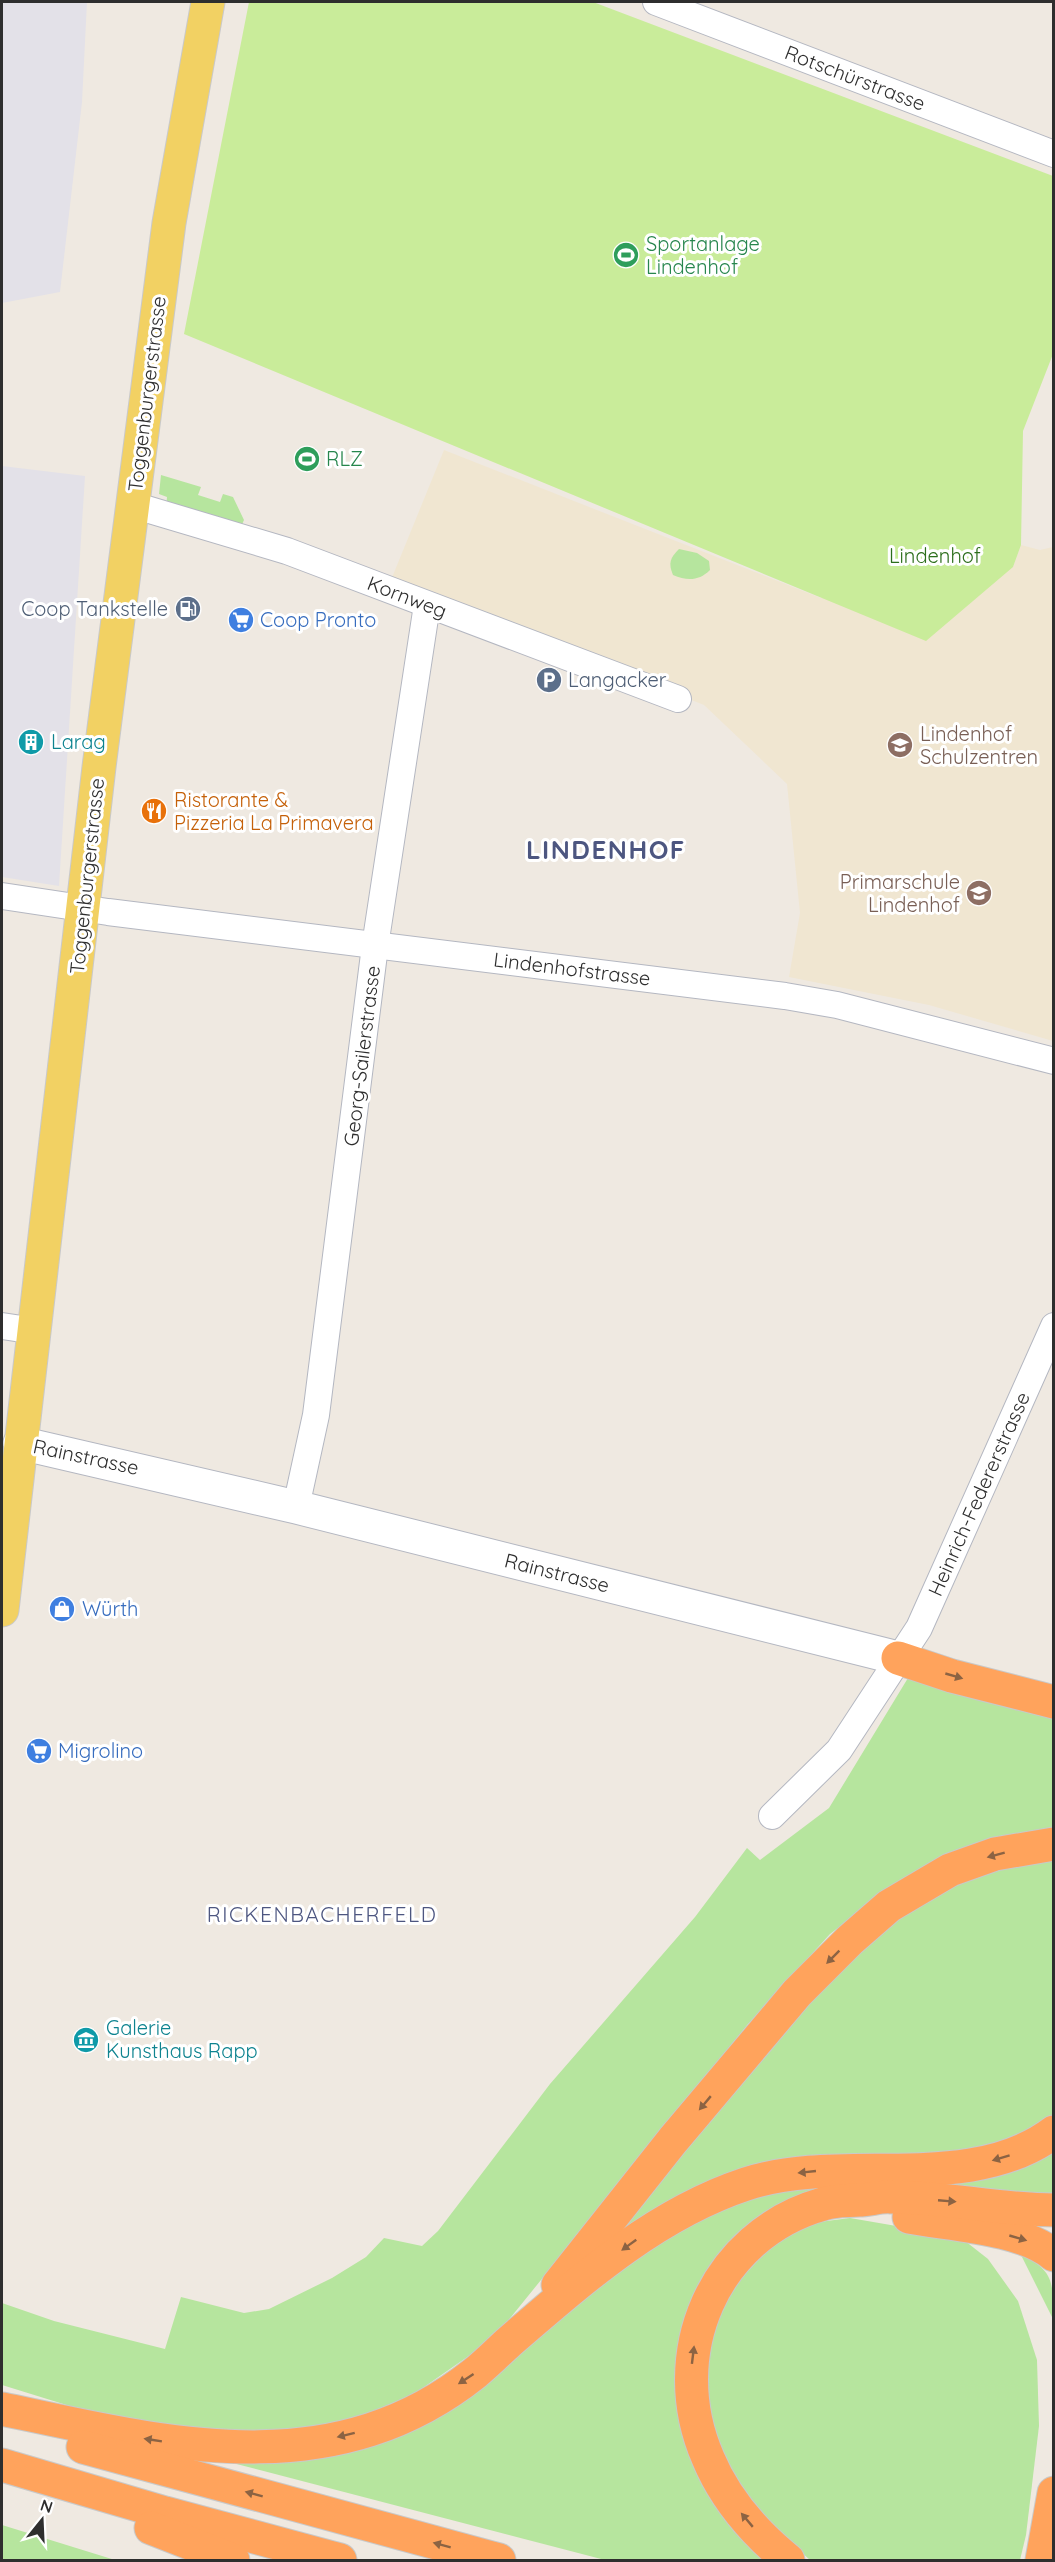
<svg xmlns="http://www.w3.org/2000/svg" width="1055" height="2562" viewBox="0 0 1055 2562" font-family="Quicksand,sans-serif">
	<style>
		.industrial { fill: #e3e1e8 }
		.education { fill: #f0e6d1 }
		.green { fill: #b6e59e }
		.pitch { fill: #c9ec9a }
		.lines { fill: none; stroke-linecap: round; stroke-linejoin: round }
		.street-casing { stroke: #b4b7c1; stroke-width: 28 }
		.secondary-casing { stroke: #b4b7c1; stroke-width: 35 }
		.primary-casing { stroke: #c9c9c9; stroke-width: 35 }
		.highway-casing { stroke: #c9c9c9; stroke-width: 35 }
		.street { stroke: #fff; stroke-width: 26 }
		.secondary { stroke: #fff; stroke-width: 33 }
		.primary { stroke: #f2d163; stroke-width: 33 }
		.highway { stroke: #ffa35c; stroke-width: 33 }
		.oneway { fill: #8c6343 }
		.labels { text-anchor: middle; stroke-width: 6; stroke-linejoin: round; paint-order: stroke }
		.street-label { font-size: 20px; fill: #2e2e2e; stroke: #fff }
		.leisure-label { font-size: 20px; fill: #27864d; stroke: #fff; text-anchor: start }
		.park-label { font-size: 20px; fill: #2c6e1b; stroke: #fff }
		.service-label { font-size: 20px; fill: #4e5e75; stroke: #fff; text-anchor: end }
		.shop-label { font-size: 20px; fill: #366cbe; stroke: #fff; text-anchor: start }
		.education-label { font-size: 20px; fill: #785e54; stroke: #fff; text-anchor: start }
		.culture-label { font-size: 20px; fill: #0d838f; stroke: #fff; text-anchor: start }
		.food-label { font-size: 20px; fill: #c56008; stroke: #fff; text-anchor: start }
		.neighbourhood-label { font-size: 21px; letter-spacing: 1.5px; fill: #4d5680; stroke: #fff }
		.district-label { font-size: 26px; font-weight: bold; letter-spacing: 1.5px; fill: #4d5680; stroke: #fff }
	</style>
	<rect width="100%" height="100%" fill="#efe9e1"/>
	<!-- industrial -->
	<g class="industrial">
		<path d="M2 2H87L82 102 60 292 2 303Z"/>
		<path d="M2 466 85 476 59 886 2 877Z"/>
	</g>
	<!-- education -->
	<path class="education" d="M444 450 821 598 1013 567 1021 545 1040 550 1053 547V1041L929 1005 789 977 800 913 787 784 704 705 391 580Z"/>
	<!-- green -->
	<g class="green">
		<path d="M161 475 201 487 198 495 220 502 223 494 233 497 244 520 239 531 166 508 167 497 159 494Z"/>
		<path d="M679 549 697 553 709 561 710 570C699 581 687 581 673 575 668 563 670 558 679 549Z"/>
		<path d="M908 1678 1053 1715V1829L1000 1836 956 1850 890 1888 830 1934 748 2024 507 2322 483 2346 414 2394 354 2419 274 2434 141 2424 73 2407 2 2385V2303L54 2321 165 2349 181 2297 244 2313 269 2309 332 2278 366 2257 384 2238 422 2246 438 2231 550 2084 695 1917 747 1848 760 1860 829 1808Z"/>
		<path d="M1053 1852 1052 2116 1021 2136 953 2155 888 2156 606 2239 831 1965 950 1878Z"/>
		<path d="M1053 2146V2201L799 2199 763 2214 742 2231 680 2387 772 2560H605L221 2460 330 2451 651 2241 763 2190Z"/>
		<path d="M850 2218 960 2237 988 2259 1018 2301 1037 2360 1039 2426 1026 2535 1020 2560H810L768 2522 723 2462 711 2428 704 2347 721 2301 778 2238 819 2222Z"/>
		<path d="M1020 2253C1055 2272 1053 2282 1053 2319Z"/>
		<path d="M2 2525 115 2560H2Z"/>
	</g>
	<!-- pitch -->
	<path class="pitch" d="M249 2H593L1053 176V354L1023 431 1021 545 1013 567 926 641 184 334Z"/>
	<g class="lines">
		<!-- street casing -->
		<g class="street-casing">
			<g id="street">
				<path d="M656 2 1054 154"/>
				<path d="M133 505 287 551 678 699"/>
				<path d="M2 896 108 912 785 996 837 1005 1054 1061"/>
				<path d="M2 1326 35 1331"/>
				<path d="M296 1507 316 1415 375 946 427 605"/>
				<path d="M772 1816 839 1750 919 1628 1054 1326"/>
			</g>
		</g>
		<!-- secondary casing -->
		<g class="secondary-casing">
			<path id="secondary" d="M20 1443 296 1507 898 1658"/>
		</g>
		<!-- primary casing -->
		<g class="primary-casing">
			<path id="primary" d="M2 1610 99 767 169 223 208 2"/>
		</g>
		<!-- highway casing -->
		<g class="highway-casing">
			<g id="highway">
				<path d="M898 1658 952 1676 1054 1702"/>
				<path d="M909 2217C952 2225 1019 2227 1054 2255"/>
				<path d="M558 2285 673 2140 797 1993 850 1940 889 1906 950 1870 995 1854 1054 1844"/>
				<path d="M2 2409C164 2443 331 2488 475 2373 487 2363 498 2352 509 2342 581 2280 655 2214 746 2184 843 2152 969 2196 1054 2132"/>
				<path d="M83 2447 499 2560"/>
				<path d="M2 2465 165 2513 340 2560"/>
				<path d="M151 2528 233 2560"/>
				<path d="M788 2560C755 2533 725 2499 708 2458 663 2355 713 2235 823 2204 835 2200 847 2201 859 2200 870 2200 880 2196 891 2197 945 2197 999 2210 1054 2210"/>
				<path d="M1042 2560 1054 2493"/>
			</g>
		</g>
		<!-- street -->
		<use href="#street" class="street"/>
		<!-- secondary -->
		<use href="#secondary" class="secondary"/>
		<!-- primary -->
		<use href="#primary" class="primary"/>
		<!-- highway -->
		<use href="#highway" class="highway"/>
	</g>
	<!-- one-way arrows -->
	<defs><path id="oneway-solid" d="M-6-.8H1V-3.2L6.5 0L1 3.2V.8H-6Z" transform="scale(1.5)"/></defs>
	<g class="oneway">
		<use href="#oneway-solid" transform="translate(954 1676) rotate(16)"/>
		<use href="#oneway-solid" transform="translate(996 1855) rotate(165)"/>
		<use href="#oneway-solid" transform="translate(833 1957) rotate(135)"/>
		<use href="#oneway-solid" transform="translate(705 2103) rotate(130)"/>
		<use href="#oneway-solid" transform="translate(1001 2158) rotate(163)"/>
		<use href="#oneway-solid" transform="translate(807 2172) rotate(174)"/>
		<use href="#oneway-solid" transform="translate(947 2201) rotate(5)"/>
		<use href="#oneway-solid" transform="translate(1018 2238) rotate(16)"/>
		<use href="#oneway-solid" transform="translate(629 2245) rotate(144)"/>
		<use href="#oneway-solid" transform="translate(693 2355) rotate(-83)"/>
		<use href="#oneway-solid" transform="translate(466 2379) rotate(147)"/>
		<use href="#oneway-solid" transform="translate(346 2435) rotate(166)"/>
		<use href="#oneway-solid" transform="translate(153 2440) rotate(-171)"/>
		<use href="#oneway-solid" transform="translate(254 2494) rotate(-165)"/>
		<use href="#oneway-solid" transform="translate(747 2520) rotate(-130)"/>
		<use href="#oneway-solid" transform="translate(442 2545) rotate(-165)"/>
	</g>
	<!-- icons -->
	<defs>
		<g id="stadium-disc" transform="scale(1.35)"><circle r="9.5" fill="#2e9e5b" stroke="#fff"/><path d="M0-5a6.5 5 0 1 0 0 10a6.5 5 0 1 0 0-10ZM-3.5-1.8h7v3.6h-7Z" fill="#fff"/></g>
		<g id="fuel-disc" transform="scale(1.35)"><circle r="9.5" fill="#5c6f8a" stroke="#fff"/><path d="M-5.5-6h7V0h2V4h1.3V-2.5L3-4.5l.8-.8L6-3V5H2.5V1h-1V6h-7ZM-4.2-4.7v3.2H.2V-4.7Z" fill="#fff"/></g>
		<g id="supermarket-disc" transform="scale(1.35)"><circle r="9.5" fill="#3f7fe0" stroke="#fff"/><path d="M-6-5.5h2.5l.6 2H6L4.5 2H-2.5L-4.4-4H-6ZM-1.5 3.2a1.3 1.3 0 1 0 .1 0ZM3 3.2a1.3 1.3 0 1 0 .1 0Z" fill="#fff"/></g>
		<g id="parking-disc" transform="scale(1.35)"><circle r="9.5" fill="#5c6f8a" stroke="#fff"/><path d="M-3.5-5.5H1a3.5 3.5 0 0 1 0 7H-1V5.5H-3.5ZM-1-3.4V-.6H.8a1.4 1.4 0 0 0 0-2.8Z" fill="#fff"/></g>
		<g id="building-disc" transform="scale(1.35)"><circle r="9.5" fill="#0f9aa8" stroke="#fff"/><path d="M-4-6H4V6H1V3H-1V6H-4ZM-2.5-4.3h1.7v1.8h-1.7ZM.8-4.3h1.7v1.8H.8ZM-2.5-1h1.7V.8h-1.7ZM.8-1h1.7V.8H.8Z" fill="#fff"/></g>
		<g id="school-disc" transform="scale(1.35)"><circle r="9.5" fill="#8d6e63" stroke="#fff"/><path d="M0-5L7-2L0 1L-7-2ZM-4 1L0 2.5L4 1V4Q0 6-4 4Z" fill="#fff"/></g>
		<g id="restaurant-disc" transform="scale(1.35)"><circle r="9.5" fill="#e8710a" stroke="#fff"/><path d="M-5-6h1v4h1v-4h1v4h1v-4h1v5L-1.5 .5V6h-2V.5L-5-1ZM5-6V6H3V1.5H1.5Q1.5-4 5-6Z" fill="#fff"/></g>
		<g id="shop-disc" transform="scale(1.35)"><circle r="9.5" fill="#3f7fe0" stroke="#fff"/><path d="M-5-2.5h2.3a2.7 3.5 0 0 1 5.4 0H5L5.5 6h-11ZM-1.5-2.5h3a1.5 2.3 0 0 0-3 0Z" fill="#fff"/></g>
		<g id="museum-disc" transform="scale(1.35)"><circle r="9.5" fill="#0f9aa8" stroke="#fff"/><path d="M0-6L6-3V-2H-6V-3ZM-5-1h2V3h-2ZM-1-1h2V3h-2ZM3-1h2V3H3ZM-6 4H6V6H-6Z" fill="#fff"/></g>
	</defs>
	<g fill-rule="evenodd">
		<use href="#stadium-disc" x="626" y="255"/>
		<use href="#stadium-disc" x="307" y="459"/>
		<use href="#fuel-disc" x="188" y="609"/>
		<use href="#supermarket-disc" x="241" y="620"/>
		<use href="#parking-disc" x="549" y="680"/>
		<use href="#building-disc" x="31" y="742"/>
		<use href="#school-disc" x="900" y="745"/>
		<use href="#restaurant-disc" x="154" y="811"/>
		<use href="#school-disc" x="979" y="893"/>
		<use href="#shop-disc" x="62" y="1609"/>
		<use href="#supermarket-disc" x="39" y="1751"/>
		<use href="#museum-disc" x="86" y="2040"/>
	</g>
	<g class="labels">
		<!-- street labels -->
		<g class="street-label">
			<text transform="translate(855 78) rotate(21)" y="7">Rotschürstrasse</text>
			<text transform="translate(147 394) rotate(-83)" y="7">Toggenburgerstrasse</text>
			<text transform="translate(407 597) rotate(21)" y="7">Kornweg</text>
			<text transform="translate(87 876) rotate(-84)" y="7">Toggenburgerstrasse</text>
			<text transform="translate(572 969) rotate(7)" y="7">Lindenhofstrasse</text>
			<text transform="translate(362 1056) rotate(-83)" y="7">Georg-Sailerstrasse</text>
			<text transform="translate(86 1457) rotate(12)" y="7">Rainstrasse</text>
			<text transform="translate(979 1494) rotate(-66)" y="7">Heinrich-Federerstrasse</text>
			<text transform="translate(557 1573) rotate(14)" y="7">Rainstrasse</text>
		</g>
		<!-- leisure labels -->
		<g class="leisure-label">
			<text x="646" y="251">Sportanlage<tspan x="646" dy="23">Lindenhof</tspan></text>
			<text x="326" y="466">RLZ</text>
		</g>
		<!-- park labels -->
		<g class="park-label">
			<text x="935" y="563">Lindenhof</text>
		</g>
		<!-- service labels -->
		<g class="service-label">
			<text x="168" y="616">Coop Tankstelle</text>
			<text x="568" y="687" text-anchor="start">Langacker</text>
		</g>
		<!-- shop labels -->
		<g class="shop-label">
			<text x="260" y="627">Coop Pronto</text>
			<text x="82" y="1616">Würth</text>
			<text x="58" y="1758">Migrolino</text>
		</g>
		<!-- education labels -->
		<g class="education-label">
			<text x="920" y="741">Lindenhof<tspan x="920" dy="23">Schulzentren</tspan></text>
			<text x="960" y="889" text-anchor="end">Primarschule<tspan x="960" dy="23">Lindenhof</tspan></text>
		</g>
		<!-- culture labels -->
		<g class="culture-label">
			<text x="51" y="749">Larag</text>
			<text x="106" y="2035">Galerie<tspan x="106" dy="23">Kunsthaus Rapp</tspan></text>
		</g>
		<!-- food labels -->
		<g class="food-label">
			<text x="174" y="807">Ristorante &amp;<tspan x="174" dy="23">Pizzeria La Primavera</tspan></text>
		</g>
		<!-- neighbourhood labels -->
		<g class="neighbourhood-label">
			<text x="322" y="1922">RICKENBACHERFELD</text>
		</g>
		<!-- district labels -->
		<g class="district-label">
			<text x="606" y="859">LINDENHOF</text>
		</g>
	</g>
	<!-- border -->
	<rect width="1055" height="2562" fill="none" stroke="#2e2e2e" stroke-width="6"/>
	<!-- north arrow -->
	<g transform="translate(42 2520) rotate(18)" stroke="#ffffff" stroke-width="4.5" paint-order="stroke">
	<path d="M0-4.5L10 22L0 15L-10 22Z" fill="#2e2e2e"/>
	<text y="-9" font-size="16" font-weight="bold" text-anchor="middle" fill="#2e2e2e">N</text>
	</g>
</svg>
